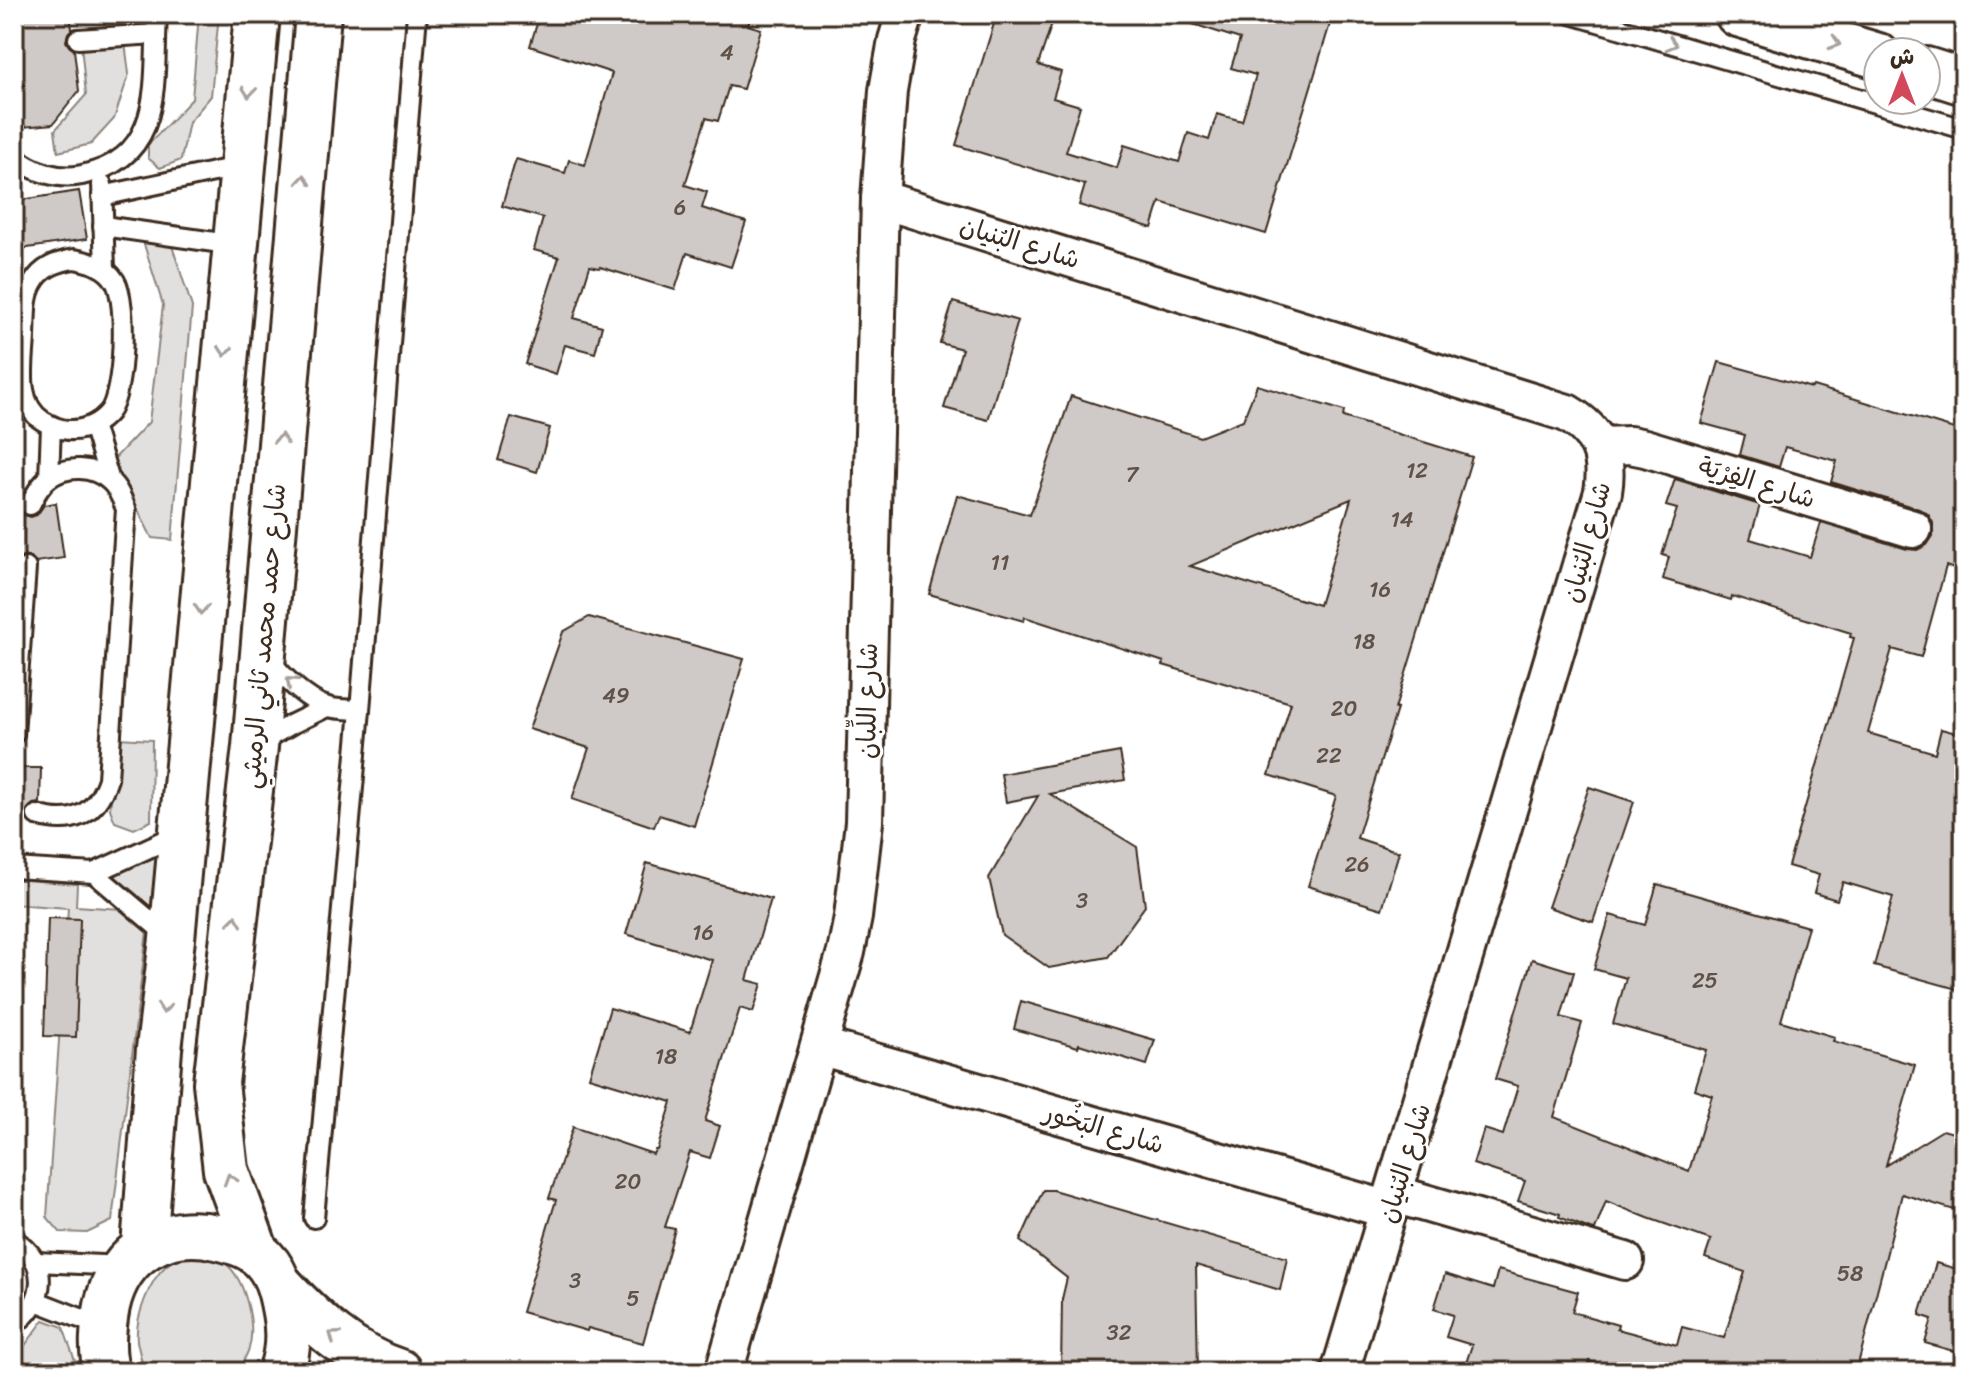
<svg xmlns="http://www.w3.org/2000/svg" width="1978" height="1386" viewBox="0 0 1978 1386" font-family="Sriracha,'Playpen Sans Arabic',sans-serif">
	<style>
		.green { fill: #e2e0de; stroke: #8e857e; stroke-width: 2 }
		.building { fill: #cfcac7; stroke: #3b2a1e; stroke-width: 2; fill-rule: evenodd }
		.lines { fill: none; stroke-linecap: round; stroke-linejoin: round }
		.service-casing { stroke: #3b2a1e; stroke-width: 24 }
		.minor-casing { stroke: #3b2a1e; stroke-width: 42 }
		.tertiary-casing { stroke: #3b2a1e; stroke-width: 50 }
		.secondary-casing { stroke: #3b2a1e; stroke-width: 50 }
		.service { stroke: #fff; stroke-width: 18 }
		.minor { stroke: #fff; stroke-width: 36 }
		.tertiary { stroke: #fff; stroke-width: 44 }
		.secondary { stroke: #fff; stroke-width: 44 }
		.oneway { stroke: #a79f9a }
		.labels { text-anchor: middle; stroke-width: 6; stroke-linejoin: round; paint-order: stroke }
		.number-label { font-size: 22px; fill: #605248 }
		.street-label { font-size: 26px; fill: #3b2a1e; stroke: #fff }
	</style>
	<rect width="100%" height="100%" fill="#fff"/>
	<filter id="ink" filterUnits="userSpaceOnUse"><feTurbulence type="fractalNoise" baseFrequency=".0125" numOctaves="2"/><feDisplacementMap in="SourceGraphic" scale="16" xChannelSelector="R" yChannelSelector="G"/><feConvolveMatrix kernelMatrix="1 2 1 2 8 2 1 2 1" color-interpolation-filters="sRGB"/></filter>
	<g filter="url(#ink)">
		<!-- green -->
		<g class="green">
			<path d="M199 14H219L211 96 189 122 181 160 160 168 148 158V145L192 99Z"/>
			<path d="M125 42 129 74 114 119 91 144 58 152 55 130 86 95 81 45Z"/>
			<path d="M143 241 172 246 192 307 172 540 152 538 113 460 149 422 163 305Z"/>
			<path d="M118 738 152 740 151 821 134 829 115 822 110 809Z"/>
			<path d="M156 856 151 907 113 876Z"/>
			<path d="M14 879 77 884 76 906 122 909 147 931 112 1221 87 1233 60 1232 47 1217 68 908 14 904Z"/>
			<path d="M196 1254C207 1256 217 1257 226 1264 245 1279 256 1325 249 1348 247 1356 241 1364 238 1372H144C142 1362 139 1351 137 1341 135 1318 149 1280 167 1265 175 1258 185 1256 196 1254Z"/>
			<path d="M44 1320 63 1327 79 1372H23V1348Z"/>
		</g>
		<!-- building -->
		<g class="building">
			<path d="M14 14H70L72 29 68 33 66 41 69 46 74 50 79 91 53 124 23 127 14 35Z"/>
			<path d="M540 14H752L748 25 761 29 743 89 729 86 718 121 706 118 685 185 707 192 702 208 746 222 731 267 687 253 675 290 600 267 599 268 590 266 574 318 602 326 595 353 565 345 556 374 525 364 559 257 534 250 543 218 502 206 516 159 565 173 569 160 585 165 612 73 530 46Z"/>
			<path d="M997 14H1055L1038 65 1061 72 1053 98 1080 106 1066 152 1117 168 1124 145 1179 162 1188 133 1209 140 1217 114 1242 121 1256 75 1231 68 1240 39 1180 20 1181 14H1333L1266 234 1160 202 1152 228 1079 205 1085 185 956 145Z"/>
			<path d="M79 191 87 239 14 250V201Z"/>
			<path d="M953 302 1018 321 988 420 944 408 962 349 940 343Z"/>
			<path d="M1719 362 1812 388 1813 386 1964 432V531L1954 569 1946 566 1921 657 1892 649 1868 733 1935 753 1941 729 1964 735V991L1874 966 1893 897 1843 882 1837 900 1814 893 1819 875 1788 866 1854 638 1850 637 1851 633 1732 596 1731 600 1663 579 1669 557 1662 555 1677 509 1666 506 1675 479 1760 505 1750 539 1810 557 1821 523 1907 549 1917 550 1927 545 1933 536V523L1928 514 1919 509 1831 482 1837 461 1785 447 1779 467 1740 455 1745 435 1701 423Z"/>
			<path d="M1257 385 1344 411 1343 417 1472 457 1395 709H1397L1357 838 1399 852 1382 909 1308 886 1336 796 1269 775 1291 703 1163 665 1164 662 1025 617 1024 621 929 594 957 495 1030 515 1071 396 1200 437 1243 420ZM1351 499 1319 605 1190 566Z"/>
			<path d="M511 417 550 428 537 472 498 460Z"/>
			<path d="M56 503 64 558 36 562 32 558 26 556 20 558 14 565V509L19 508 24 515 31 517 37 515 44 505Z"/>
			<path d="M589 617 744 659 694 826 659 815 654 827 572 799 589 748 529 729 563 632Z"/>
			<path d="M1120 752 1125 780 1050 794 1137 847 1145 906 1108 957 1049 968 1002 935 989 878 1038 796 1006 802 1001 774Z"/>
			<path d="M14 768H41L40 803 33 804 26 812H14Z"/>
			<path d="M1589 787 1634 802 1593 922 1548 907Z"/>
			<path d="M647 863 771 899 747 980 762 984 753 1012 740 1008 705 1121 720 1126 710 1158 690 1152 665 1227 675 1229 643 1343 588 1328 587 1331 522 1312 556 1200 549 1198 573 1127 653 1154 655 1150H657L672 1102 589 1077 610 1008 690 1032 712 960 626 934Z"/>
			<path d="M1657 884 1808 927 1781 1021 1835 1037 1833 1041 1915 1065 1886 1165 1943 1130 1964 1136V1213L1902 1194 1856 1372H1631L1589 1361 1587 1372H1463L1472 1345 1446 1337 1453 1315 1434 1309 1445 1274 1493 1289 1498 1270 1578 1292 1572 1312 1618 1325 1617 1329 1677 1345 1682 1327 1724 1338 1745 1272 1705 1258 1711 1240 1648 1218 1606 1201 1595 1230 1590 1229 1559 1217 1560 1214 1518 1201 1525 1181 1473 1164 1484 1129 1503 1135 1518 1086 1495 1079 1532 959 1574 972 1561 1017 1582 1023 1554 1117 1689 1171 1712 1095 1694 1089 1706 1050 1613 1024 1626 978 1594 969 1610 915 1645 925Z"/>
			<path d="M48 918 80 919 76 1037 44 1036Z"/>
			<path d="M1021 1001 1155 1040 1147 1065 1079 1044 1078 1047 1014 1029Z"/>
			<path d="M1043 1190H1053L1287 1258 1280 1290 1196 1265 1198 1372H1061L1062 1299 1067 1278 1020 1241Z"/>
			<path d="M1936 1263 1964 1271V1354L1925 1343 1932 1319 1920 1315Z"/>
		</g>
		<g class="lines">
			<!-- service casing -->
			<g class="service-casing">
				<g id="service">
					<path d="M1571 14 1964 129"/>
					<path d="M78 39 156 34"/>
					<path d="M14 156C32 172 59 180 82 175 166 157 153 81 157 14"/>
					<path d="M102 184 105 269"/>
					<path d="M102 196 242 166"/>
					<path d="M103 226 235 245"/>
					<path d="M74 259C90 262 106 266 115 281 128 302 124 393 109 412 100 423 86 430 72 430 61 431 52 426 43 421 15 403 24 364 25 336 26 319 24 298 33 283 42 267 57 262 74 259Z"/>
					<path d="M93 425 110 481"/>
					<path d="M49 478 51 426"/>
					<path d="M30 505C35 495 40 485 49 478 67 465 93 466 110 481 118 488 122 499 126 509L108 779C96 815 72 826 37 815"/>
					<path d="M269 659C282 676 308 702 328 707 338 710 350 709 360 710"/>
					<path d="M14 734 26 568"/>
					<path d="M259 743 290 725 327 707"/>
					<path d="M14 868 94 873 179 834"/>
					<path d="M94 873 168 936"/>
					<path d="M314 1218 360 710 417 14"/>
					<path d="M14 1240C49 1261 48 1301 14 1324"/>
					<path d="M36 1262 124 1266"/>
					<path d="M36 1301 103 1327"/>
				</g>
			</g>
			<!-- minor casing -->
			<g class="minor-casing">
				<g id="minor">
					<path d="M880 199 1567 413C1599 432 1609 455 1603 492L1340 1372"/>
					<path d="M1600 446 1630 445 1645 448 1913 529"/>
					<path d="M819 1046 1389 1210"/>
					<path d="M1394 1194 1625 1261"/>
					<path d="M724 1372 846 952 853 917 864 822 880 199 888 91 897 40 905 14"/>
				</g>
			</g>
			<!-- tertiary casing -->
			<g class="tertiary-casing">
				<g id="tertiary">
					<path d="M1738 14 1878 56"/>
					<path d="M1926 70 1964 82"/>
					<path d="M280 1285C313 1321 352 1357 399 1372"/>
				</g>
			</g>
			<!-- secondary casing -->
			<g class="secondary-casing">
				<g id="secondary">
					<path d="M144 1247 159 1049 172 939 257 14"/>
					<path d="M256 1252 226 1170 216 1083 255 747 318 14"/>
					<path d="M107 1372C100 1351 103 1327 107 1306 119 1252 165 1225 217 1237 230 1240 246 1244 257 1253 276 1268 281 1289 285 1312 289 1332 288 1353 281 1372"/>
				</g>
			</g>
			<!-- service -->
			<use href="#service" class="service"/>
			<!-- minor -->
			<use href="#minor" class="minor"/>
			<!-- tertiary -->
			<use href="#tertiary" class="tertiary"/>
			<!-- secondary -->
			<use href="#secondary" class="secondary"/>
		</g>
		<!-- one-way arrows -->
		<defs><path id="oneway-chevron" d="M-2-3.5L2.5 0L-2 3.5" fill="none" stroke-width="1.6" stroke-linecap="round" stroke-linejoin="round" transform="scale(2)"/></defs>
		<g class="oneway">
			<use href="#oneway-chevron" transform="translate(1835 43) rotate(17)"/>
			<use href="#oneway-chevron" transform="translate(1672 44) rotate(16)"/>
			<use href="#oneway-chevron" transform="translate(249 92) rotate(96)"/>
			<use href="#oneway-chevron" transform="translate(304 180) rotate(-85)"/>
			<use href="#oneway-chevron" transform="translate(225 351) rotate(95)"/>
			<use href="#oneway-chevron" transform="translate(281 439) rotate(-85)"/>
			<use href="#oneway-chevron" transform="translate(201 609) rotate(95)"/>
			<use href="#oneway-chevron" transform="translate(291 682) rotate(-139)"/>
			<use href="#oneway-chevron" transform="translate(235 921) rotate(-83)"/>
			<use href="#oneway-chevron" transform="translate(164 1008) rotate(96)"/>
			<use href="#oneway-chevron" transform="translate(230 1179) rotate(-108)"/>
			<use href="#oneway-chevron" transform="translate(334 1336) rotate(-144)"/>
		</g>
	</g>
	<g class="labels">
		<!-- number labels -->
		<g class="number-label">
			<text x="727" y="60">4</text>
			<text x="680" y="215">6</text>
			<text x="1417" y="478">12</text>
			<text x="1132" y="482">7</text>
			<text x="1402" y="527">14</text>
			<text x="1000" y="570">11</text>
			<text x="1380" y="597">16</text>
			<text x="1364" y="649">18</text>
			<text x="616" y="703">49</text>
			<text x="1344" y="716">20</text>
			<text x="1329" y="763">22</text>
			<text x="1357" y="872">26</text>
			<text x="1082" y="908">3</text>
			<text x="703" y="940">16</text>
			<text x="1705" y="988">25</text>
			<text x="666" y="1064">18</text>
			<text x="628" y="1189">20</text>
			<text x="1850" y="1281">58</text>
			<text x="575" y="1288">3</text>
			<text x="633" y="1306">5</text>
			<text x="1119" y="1340">32</text>
		</g>
		<!-- street labels -->
		<g class="street-label">
			<text transform="translate(1020 242) rotate(17)" y="9">شارع البُنيان</text>
			<text transform="translate(1757 482) rotate(17)" y="9">شارع الفِرْيَة</text>
			<text transform="translate(1586 542) rotate(-75)" y="9">شارع البُنيان</text>
			<text transform="translate(263 636) rotate(-85)" y="9">شارع حمد محمد ثاني الرميثي</text>
			<text transform="translate(867 701) rotate(-89)" y="9">شارع اللِّبان</text>
			<text transform="translate(1104 1128) rotate(16)" y="9">شارع البَخُور</text>
			<text transform="translate(1404 1163) rotate(-73)" y="9">شارع البُنيان</text>
		</g>
	</g>
	<!-- margin -->
	<rect width="1978" height="1386" fill="none" stroke="#fff" stroke-width="48"/>
	<rect x="24" y="24" width="1930" height="1338" fill="none" stroke="#3b2a1e" stroke-width="3" filter="url(#ink)"/>
	<!-- north arrow -->
	<g transform="translate(1902 76)"><circle r="38" fill="#ffffff" stroke="#b1aaa5" stroke-width="2"/>
	<path d="M0-6L14 30L0 20L-14 30Z" fill="#d1495b"/>
	<text y="-12" font-size="22" font-weight="bold" text-anchor="middle" fill="#3b2a1e">ش</text>
	</g>
</svg>
